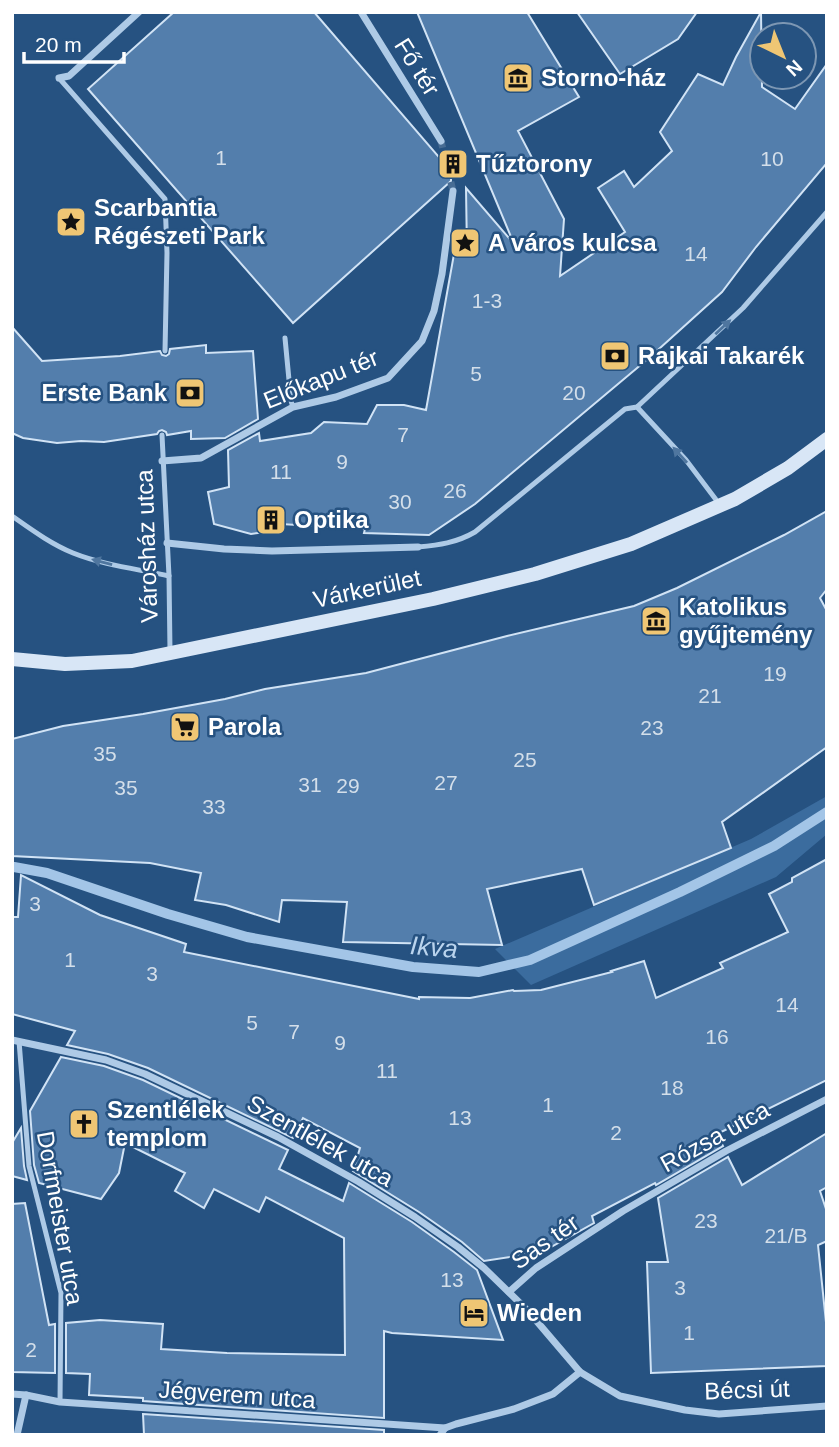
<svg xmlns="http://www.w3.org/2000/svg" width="839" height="1447" viewBox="0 0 839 1447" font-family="Arial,sans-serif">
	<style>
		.green { fill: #3b6c9e }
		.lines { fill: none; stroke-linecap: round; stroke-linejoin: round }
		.stream { stroke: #a3c5e7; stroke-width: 10 }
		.building { fill: #537eac; stroke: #d1e3f5; stroke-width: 2 }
		.street-tunnel { stroke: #476c94; stroke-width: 7; stroke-dasharray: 7 3.5; stroke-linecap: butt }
		.lane { stroke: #aecae6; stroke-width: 5 }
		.street { stroke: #aecae6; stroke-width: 7 }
		.secondary { stroke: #d8e6f6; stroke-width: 14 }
		.oneway { fill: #4f769f }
		.labels { text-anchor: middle; stroke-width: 5; stroke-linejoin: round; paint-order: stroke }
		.number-label { font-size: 21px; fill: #d4dfea }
		.street-label { font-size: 24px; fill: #fff; stroke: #265281 }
		.poi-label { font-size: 24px; font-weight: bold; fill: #fff; stroke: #265281; text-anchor: start }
		.water-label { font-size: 26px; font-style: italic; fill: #bad4ee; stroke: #265281 }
	</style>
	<rect width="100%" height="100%" fill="#265281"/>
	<!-- green -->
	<path class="green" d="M827 796V834L776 877 531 985 495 949 751 839Z"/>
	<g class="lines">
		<!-- stream -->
		<path class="stream" d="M14 867 47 873 168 914 247 937 413 967 479 972 530 960 680 892 774 846 827 812"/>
	</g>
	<!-- building -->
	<g class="building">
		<path d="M174 12H314L451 171V181L293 323 88 89Z"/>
		<path d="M417 12H527L579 97 518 131 564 219 560 276 625 232 598 188 624 171 634 187 672 151 660 132 698 74 723 85 736 57 761 12 762 87 795 109 827 64V163L756 247 722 292 649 358 475 504 429 535 364 533 365 529 281 524V530L251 534 214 524 208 492 229 487 228 450 259 433 260 441 311 433 324 422 367 424 377 405H404L426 410 454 254 467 253 466 188 514 244Z"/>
		<path d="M577 12H697L678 39 620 74Z"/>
		<path d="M12 327 42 361 120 356 160 351 162 355 166 356 169 354 170 349 206 345V353L253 351 258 419 225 438 191 439V431L167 435 166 432 162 430 159 431 157 434 104 442 81 441 57 443 23 438 12 433Z"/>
		<path d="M827 511V589L820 598 827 611V747L722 822 731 848 594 905 582 869 487 889 502 945 343 942 347 902 282 900 279 922 226 905 195 900 201 873 150 863 12 856V739L63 726 143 714 225 699 265 689 366 673 507 636 634 606 677 588 784 535Z"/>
		<path d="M827 859V1080L717 1134 723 1146 656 1185 655 1183 592 1216 594 1223 542 1252 484 1261 462 1242 419 1212 353 1171 360 1148 303 1118 293 1138 148 1068 108 1054 67 1045 75 1031 12 1014V917H18L21 875 100 915 186 944 184 952 419 999V997L470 998 513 990 514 991 541 990 612 972 611 971 644 961 656 998 723 968 720 963 788 932 769 894 792 882V878Z"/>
		<path d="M61 1057 104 1066 143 1080 288 1150 279 1169 343 1201 349 1183 412 1222 454 1252 477 1270 503 1340 392 1333 384 1331V1418L143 1401V1398L89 1395 90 1374 66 1373V1323L100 1320 163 1324 161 1349 227 1353 345 1355 344 1238 266 1197 259 1212 214 1189 204 1208 175 1191 185 1173 125 1143 119 1173 101 1199 39 1183 34 1165 30 1111Z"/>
		<path d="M21 1128 24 1166 27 1180 12 1176V1143Z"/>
		<path d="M827 1133V1187L820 1191 827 1212V1241L818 1245 827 1332V1366L651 1373 647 1262H668L658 1198 728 1157 742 1185Z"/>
		<path d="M25 1203 49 1325 55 1324V1373L12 1372V1204Z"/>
		<path d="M143 1414 384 1430V1435H144Z"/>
	</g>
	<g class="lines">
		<!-- street-tunnel -->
		<path class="street-tunnel" d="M441 141 453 191"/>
		<!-- lane -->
		<g class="lane">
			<path d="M59 78 165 199 167 253 165 351"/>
			<path d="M285 338 291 401 293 407"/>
			<path d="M637 407 686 460 720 505"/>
			<path d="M162 435 169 576 170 651"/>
			<path d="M12 516C32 530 51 544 73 553 103 565 137 569 169 576"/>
			<path d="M418 547C439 545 456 543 475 532L625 409 637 407 743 308 827 212"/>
			<path d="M19 1041 29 1166 61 1293 60 1402"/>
		</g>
		<!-- street -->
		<g class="street">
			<path d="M361 12 441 141"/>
			<path d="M59 78 69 76 139 12"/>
			<path d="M162 461 201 458 293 407 336 397 388 378 422 341 434 311 442 274 453 191"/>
			<path d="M167 543 224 549 272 551 418 547"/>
			<path d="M12 1040 106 1060 145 1074 278 1137 359 1182 415 1217 458 1247 484 1268 528 1311 580 1372 620 1396 685 1410 719 1414 827 1406"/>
			<path d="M509 1292 536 1268 623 1211 726 1151 827 1099"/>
			<path d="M12 1394 26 1395 60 1402 445 1428"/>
			<path d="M17 1435 26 1395"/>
			<path d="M440 1435 445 1428 456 1424 514 1409 553 1394 580 1372"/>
		</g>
		<!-- secondary -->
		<path class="secondary" d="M12 659 65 664 132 661 433 599 535 574 631 544 735 499 788 468 827 439"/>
	</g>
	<!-- one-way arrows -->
	<defs><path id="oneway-solid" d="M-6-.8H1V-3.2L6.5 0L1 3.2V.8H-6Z" transform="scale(1.75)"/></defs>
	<g class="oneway">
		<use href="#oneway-solid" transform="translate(723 327) rotate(-43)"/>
		<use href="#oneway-solid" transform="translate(680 455) rotate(-132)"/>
		<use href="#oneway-solid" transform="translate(102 562) rotate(-165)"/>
	</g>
	<!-- icons -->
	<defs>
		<g id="museum-square" transform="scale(1.575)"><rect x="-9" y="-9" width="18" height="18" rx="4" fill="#efc674" stroke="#265281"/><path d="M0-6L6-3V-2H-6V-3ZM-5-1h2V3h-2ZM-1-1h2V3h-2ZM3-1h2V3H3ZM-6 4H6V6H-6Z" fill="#111"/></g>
		<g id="building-square" transform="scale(1.575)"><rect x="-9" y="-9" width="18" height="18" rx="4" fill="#efc674" stroke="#265281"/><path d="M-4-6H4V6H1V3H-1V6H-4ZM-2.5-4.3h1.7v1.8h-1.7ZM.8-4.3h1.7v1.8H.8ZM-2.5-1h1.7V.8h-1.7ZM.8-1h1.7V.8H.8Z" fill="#111"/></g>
		<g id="sight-square" transform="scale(1.575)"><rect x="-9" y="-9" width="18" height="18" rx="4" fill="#efc674" stroke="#265281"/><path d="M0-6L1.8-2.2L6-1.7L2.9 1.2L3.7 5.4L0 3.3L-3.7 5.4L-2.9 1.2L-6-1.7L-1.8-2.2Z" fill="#111"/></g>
		<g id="bank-square" transform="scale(1.575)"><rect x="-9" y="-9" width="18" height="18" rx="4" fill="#efc674" stroke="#265281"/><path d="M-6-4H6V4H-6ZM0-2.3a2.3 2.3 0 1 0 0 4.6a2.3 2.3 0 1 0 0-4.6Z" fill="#111"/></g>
		<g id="supermarket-square" transform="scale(1.575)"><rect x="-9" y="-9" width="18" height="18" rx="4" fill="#efc674" stroke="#265281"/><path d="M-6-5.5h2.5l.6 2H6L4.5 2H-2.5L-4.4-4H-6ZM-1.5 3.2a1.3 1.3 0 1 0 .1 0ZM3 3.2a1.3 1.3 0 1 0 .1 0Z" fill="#111"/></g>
		<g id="church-square" transform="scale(1.575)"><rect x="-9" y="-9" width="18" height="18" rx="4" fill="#efc674" stroke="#265281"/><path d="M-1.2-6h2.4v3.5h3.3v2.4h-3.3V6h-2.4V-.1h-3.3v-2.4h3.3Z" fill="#111"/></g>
		<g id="hotel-square" transform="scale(1.575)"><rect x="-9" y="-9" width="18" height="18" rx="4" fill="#efc674" stroke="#265281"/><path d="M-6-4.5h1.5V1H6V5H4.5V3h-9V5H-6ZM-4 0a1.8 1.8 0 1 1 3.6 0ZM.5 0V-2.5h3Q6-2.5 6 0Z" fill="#111"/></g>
	</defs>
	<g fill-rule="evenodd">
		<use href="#museum-square" x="518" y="78"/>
		<use href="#building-square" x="453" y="164"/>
		<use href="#sight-square" x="71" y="222"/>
		<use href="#sight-square" x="465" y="243"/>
		<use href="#bank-square" x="615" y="356"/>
		<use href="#bank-square" x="190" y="393"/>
		<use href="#building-square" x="271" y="520"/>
		<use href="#museum-square" x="656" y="621"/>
		<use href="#supermarket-square" x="185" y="727"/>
		<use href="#church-square" x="84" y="1124"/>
		<use href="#hotel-square" x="474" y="1313"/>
	</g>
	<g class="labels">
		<!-- number labels -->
		<g class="number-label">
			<text x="221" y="165">1</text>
			<text x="772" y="166">10</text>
			<text x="696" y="261">14</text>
			<text x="487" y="308">1-3</text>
			<text x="476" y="381">5</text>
			<text x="574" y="400">20</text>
			<text x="403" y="442">7</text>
			<text x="342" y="469">9</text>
			<text x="281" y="479">11</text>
			<text x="455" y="498">26</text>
			<text x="400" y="509">30</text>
			<text x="775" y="681">19</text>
			<text x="710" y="703">21</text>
			<text x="652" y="735">23</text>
			<text x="105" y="761">35</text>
			<text x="525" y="767">25</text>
			<text x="446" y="790">27</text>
			<text x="310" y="792">31</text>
			<text x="348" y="793">29</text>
			<text x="126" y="795">35</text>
			<text x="214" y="814">33</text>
			<text x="35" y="911">3</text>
			<text x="70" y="967">1</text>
			<text x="152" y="981">3</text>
			<text x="787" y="1012">14</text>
			<text x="252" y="1030">5</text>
			<text x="294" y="1039">7</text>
			<text x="717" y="1044">16</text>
			<text x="340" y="1050">9</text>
			<text x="387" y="1078">11</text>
			<text x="672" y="1095">18</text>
			<text x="548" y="1112">1</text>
			<text x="460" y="1125">13</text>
			<text x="616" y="1140">2</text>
			<text x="706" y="1228">23</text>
			<text x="786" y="1243">21/B</text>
			<text x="452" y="1287">13</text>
			<text x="680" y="1295">3</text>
			<text x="689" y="1340">1</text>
			<text x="31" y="1357">2</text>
		</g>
		<!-- street labels -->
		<g class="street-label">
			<text transform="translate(417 67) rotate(58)" y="8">Fő tér</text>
			<text transform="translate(321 379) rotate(-22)" y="8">Előkapu tér</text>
			<text transform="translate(147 546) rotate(-92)" y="8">Városház utca</text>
			<text transform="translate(367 589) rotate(-12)" y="8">Várkerület</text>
			<text transform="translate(715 1137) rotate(-29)" y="8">Rózsa utca</text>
			<text transform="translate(320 1141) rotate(29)" y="8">Szentlélek utca</text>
			<text transform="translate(60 1218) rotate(80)" y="8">Dorfmeister utca</text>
			<text transform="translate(545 1242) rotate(-35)" y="8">Sas tér</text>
			<text transform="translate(747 1390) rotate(-2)" y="8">Bécsi út</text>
			<text transform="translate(237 1395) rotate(4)" y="8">Jégverem utca</text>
		</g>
		<!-- poi labels -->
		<g class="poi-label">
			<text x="541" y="86">Storno-ház</text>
			<text x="476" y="172">Tűztorony</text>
			<text x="94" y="216">Scarbantia<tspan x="94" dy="28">Régészeti Park</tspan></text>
			<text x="488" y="251">A város kulcsa</text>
			<text x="638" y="364">Rajkai Takarék</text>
			<text x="167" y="401" text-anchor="end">Erste Bank</text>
			<text x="294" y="528">Optika</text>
			<text x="679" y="615">Katolikus<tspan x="679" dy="28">gyűjtemény</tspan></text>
			<text x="208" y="735">Parola</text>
			<text x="107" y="1118">Szentlélek<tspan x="107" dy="28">templom</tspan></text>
			<text x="497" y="1321">Wieden</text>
		</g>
		<!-- water labels -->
		<g class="water-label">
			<text transform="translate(434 947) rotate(5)" y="9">Ikva</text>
		</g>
	</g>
	<!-- border -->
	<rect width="839" height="1447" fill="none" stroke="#ffffff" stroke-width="28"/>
	<!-- north arrow -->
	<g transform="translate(783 56) rotate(137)"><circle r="33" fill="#265281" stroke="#7d97b3" stroke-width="2"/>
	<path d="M0-5L12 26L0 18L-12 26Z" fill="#efc674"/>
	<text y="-10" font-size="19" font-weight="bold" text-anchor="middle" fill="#ffffff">N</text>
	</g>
	<!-- scale -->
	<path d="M24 52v10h100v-10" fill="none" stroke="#ffffff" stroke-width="3.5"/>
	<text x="35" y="52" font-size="21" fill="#ffffff" stroke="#265281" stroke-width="5" paint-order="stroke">20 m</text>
</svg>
